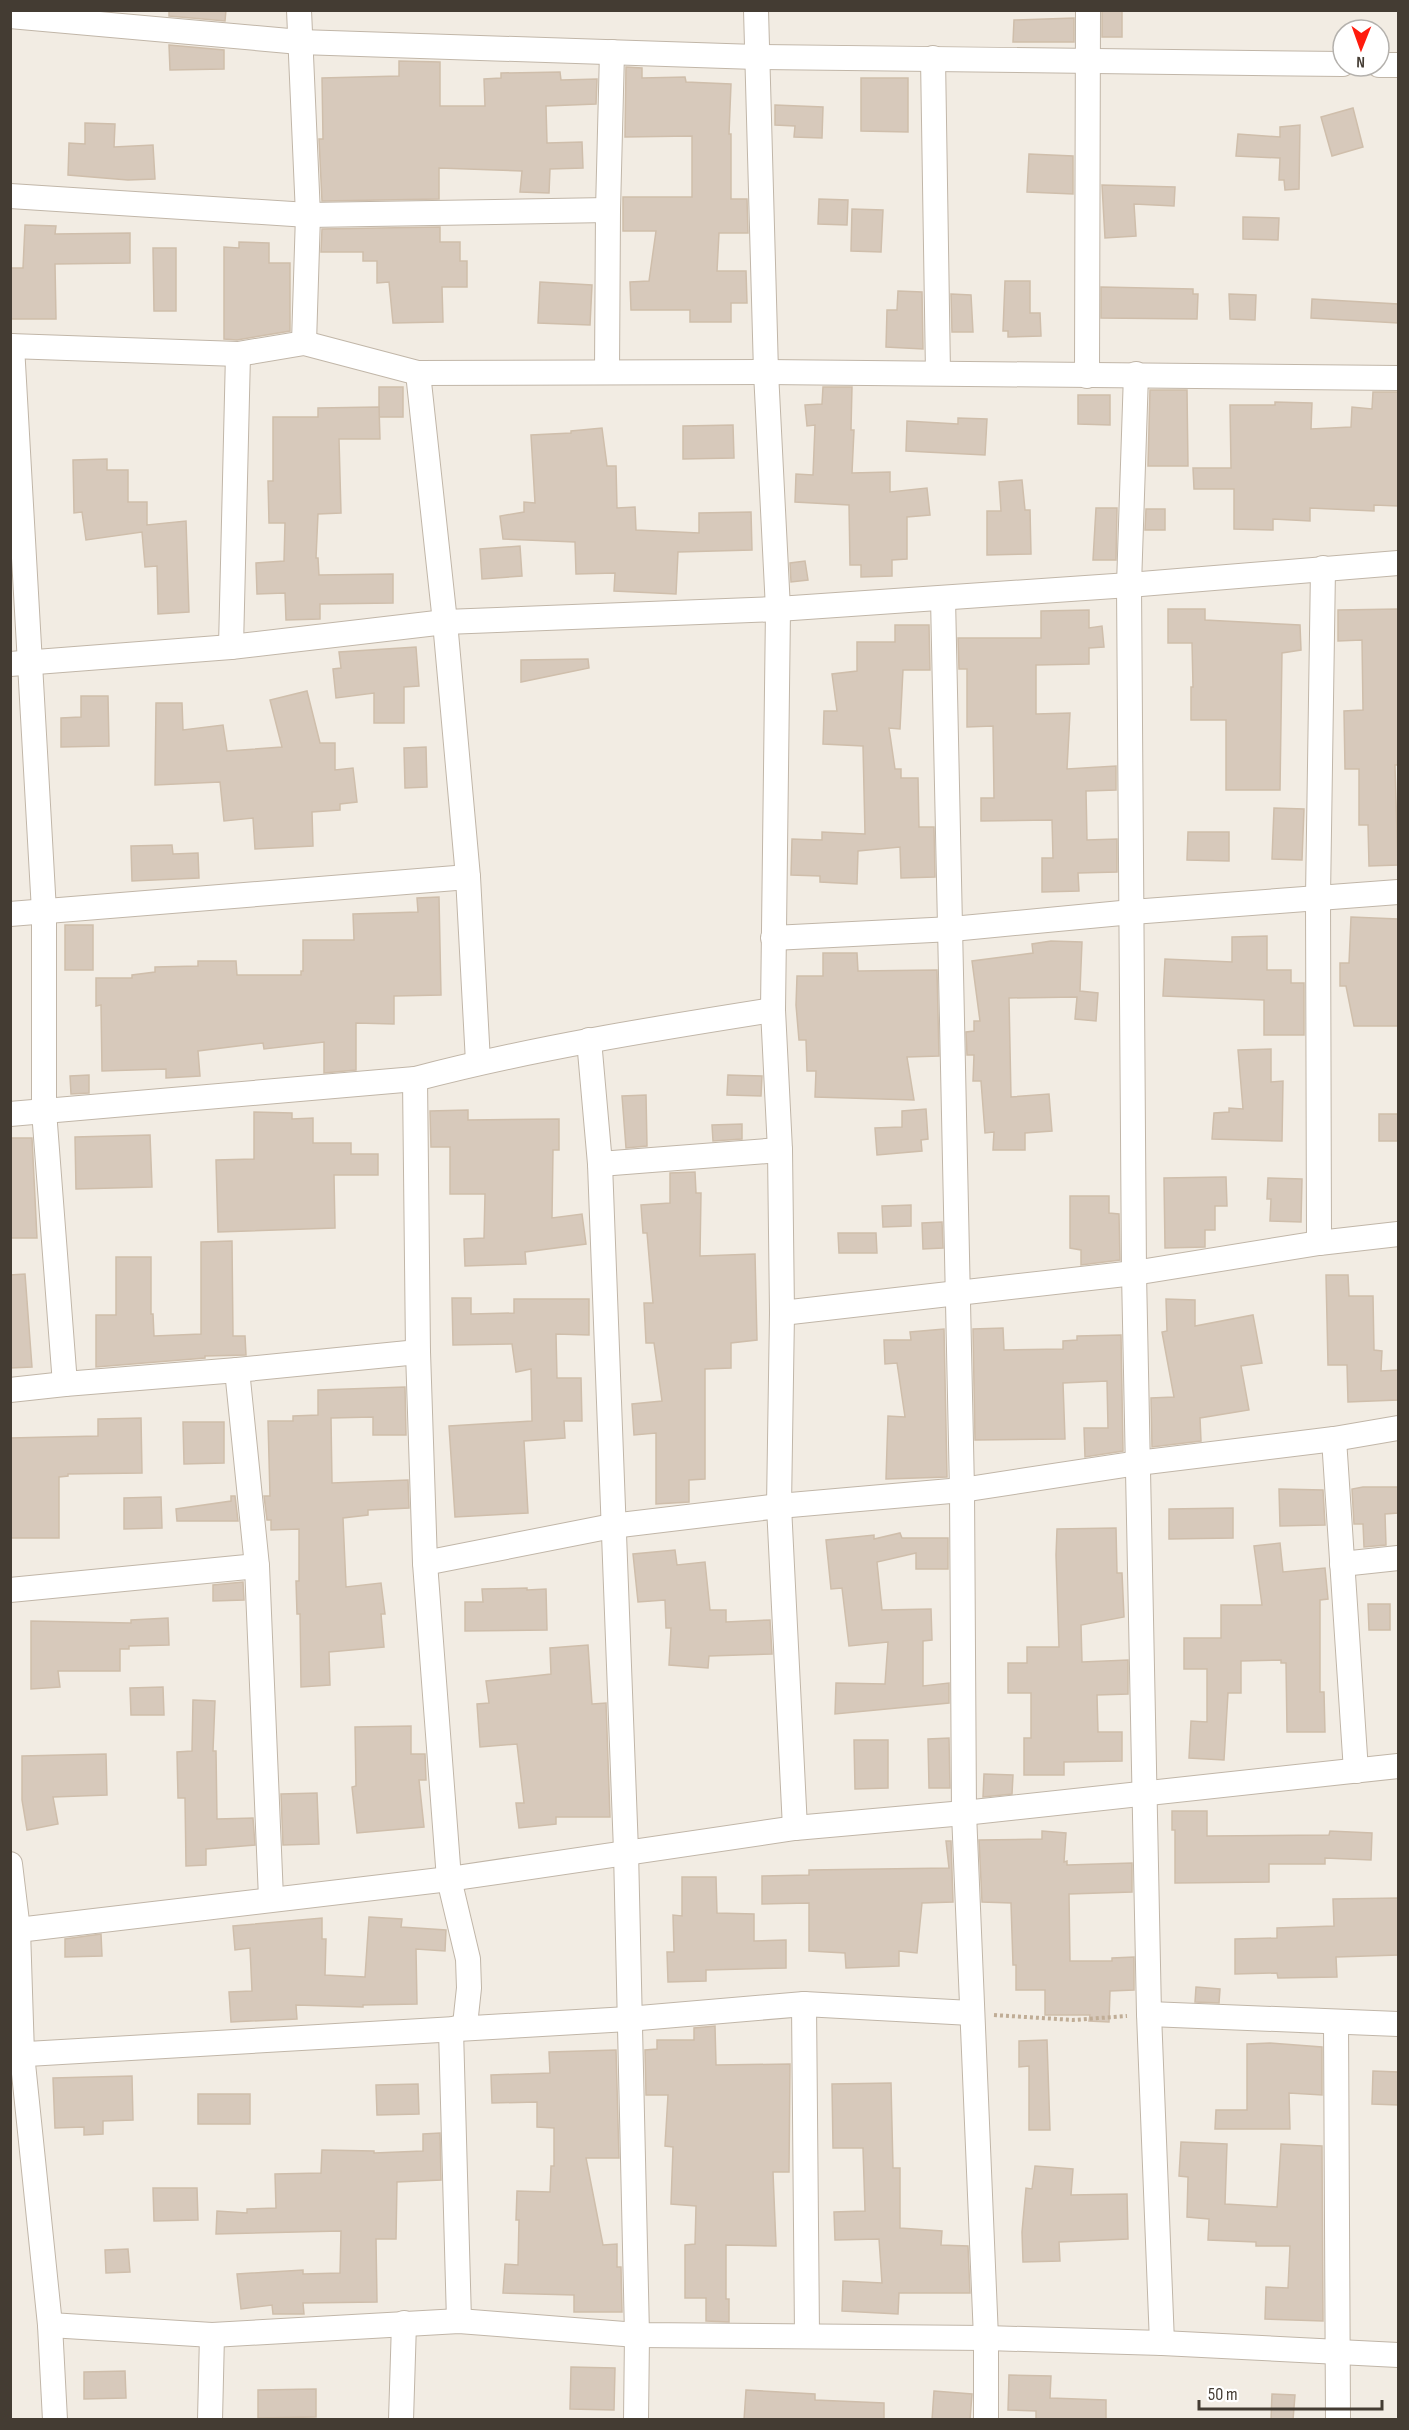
<svg xmlns="http://www.w3.org/2000/svg" width="1409" height="2430" viewBox="0 0 1409 2430" font-family="'Sofia Sans Condensed',sans-serif">
	<style>
		.building { fill: #d7c9bb; stroke: #cfbeab; stroke-width: 1.5 }
		.lines { fill: none; stroke-linecap: round; stroke-linejoin: round }
		.minor-casing { stroke: #c1b6a8; stroke-width: 26 }
		.path { stroke: #c0ad96; stroke-width: 4; stroke-dasharray: 3 3; stroke-linecap: butt }
		.minor { stroke: #fff; stroke-width: 24 }
	</style>
	<rect width="100%" height="100%" fill="#f2ece3"/>
	<!-- building -->
	<g class="building">
		<path d="M169 10H226L225 21 169 16Z"/>
		<rect x="1102" y="10" width="20" height="27"/>
		<path d="M1074 18V42H1013L1014 20Z"/>
		<path d="M169 45 224 50V69L170 70Z"/>
		<path d="M399 61 440 62V106H485L484 79 501 78V73L560 72 561 80 597 79 596 104 546 106 547 143 582 142 583 168 550 169 549 193 520 192 522 171 439 168V199L322 201 319 139H323L322 78 399 76Z"/>
		<path d="M626 67 642 68V78L685 77 686 82 731 84 729 134H731V199H747L748 233H719L717 271H746L747 303H731V322H690V310H631L630 282 649 281 656 231H623V197H692V136L625 137Z"/>
		<path d="M861 78H908V132L861 131Z"/>
		<path d="M775 105 823 107 822 138 794 137 795 126 775 125Z"/>
		<path d="M1353 108 1363 147 1332 156 1321 117Z"/>
		<path d="M85 123 115 124 114 147 153 145 155 179 128 180 68 175 69 143 85 144Z"/>
		<path d="M1300 125 1299 189 1285 190 1284 180H1279L1280 158 1236 156 1238 134 1280 137V127Z"/>
		<path d="M1029 154 1073 156V194L1027 192Z"/>
		<path d="M1102 185 1175 187 1174 206 1134 204 1136 236 1105 238Z"/>
		<path d="M819 199 848 200 847 225 818 224Z"/>
		<path d="M852 209 883 210 881 252 851 251Z"/>
		<path d="M1243 217 1279 218 1278 240 1243 239Z"/>
		<path d="M25 225 56 226 55 234 130 233V263L55 264 56 319H10V268H23Z"/>
		<path d="M440 227V242H460V261H467V287H442L443 322 393 323 389 282 377 283V261H363V252H321L322 229Z"/>
		<path d="M239 242 269 243V263H290V331L237 340 224 339V247L239 248Z"/>
		<path d="M153 248H176V311H154Z"/>
		<path d="M1005 281H1030V313H1040L1041 336 1008 337V331H1003Z"/>
		<path d="M540 282 592 285 590 325 538 323Z"/>
		<path d="M1101 287 1193 289V294H1198L1197 319 1101 318Z"/>
		<path d="M898 291 922 292 923 349 886 347 887 310H897Z"/>
		<path d="M951 294 971 295 973 332H952Z"/>
		<path d="M1229 294 1256 295 1255 320 1230 319Z"/>
		<path d="M1312 299 1398 304V323L1311 318Z"/>
		<rect x="379" y="387" width="24" height="30"/>
		<path d="M823 387H852L851 430H854L852 473 890 472V492L927 488 930 515 907 517V559L892 560V576L861 577V565H850L849 505 795 502 796 474 813 475 815 425 807 426 805 405 822 404Z"/>
		<path d="M1150 390H1187L1188 466H1148Z"/>
		<path d="M1373 392H1398V506L1374 505V511L1310 508V521L1273 519V530L1234 529V489H1194L1193 468H1231L1230 405H1275V402L1312 403 1311 429 1351 427 1352 407 1372 409Z"/>
		<path d="M1078 395H1110V425L1078 424Z"/>
		<path d="M379 407 380 439H339L341 513 318 514 316 558H318L319 575 393 574V603L320 604V619L286 620 285 593 257 594 256 563 284 561 285 523H269L268 481H273V417H318V408Z"/>
		<path d="M958 418 987 419 985 455 906 451 907 421 958 424Z"/>
		<path d="M733 425 734 458 683 459V426Z"/>
		<path d="M602 428 607 466H616L617 508 635 507 636 530 699 533V513L751 512 752 550 678 552 676 594 614 591 615 573 576 574 575 542 503 539 500 516 524 512V502L535 503 531 435 571 433V431Z"/>
		<path d="M107 459V470H128V502H147V525L186 521 189 612 158 614 157 566 145 567 142 532 86 540 82 512 74 513 73 460Z"/>
		<path d="M1022 480 1025 510H1030L1031 554 987 555V511H1001L999 482Z"/>
		<path d="M1096 508H1117L1116 560H1093Z"/>
		<path d="M1146 509H1165V530H1145Z"/>
		<path d="M520 546 522 576 482 579 480 549Z"/>
		<path d="M805 561 808 580 791 582 790 563Z"/>
		<path d="M1168 609H1205V620L1300 625 1301 650 1282 653 1280 790H1226V720H1191V687H1193L1192 643H1168Z"/>
		<path d="M1398 609V765H1395L1398 865 1369 866 1368 825H1359V769H1345L1344 711 1363 710 1362 640 1338 641V610Z"/>
		<path d="M1089 610V628L1102 626 1104 647 1089 648V664L1036 665V714L1070 713 1067 769 1116 766V790L1086 791 1087 840 1117 839V872L1078 873 1079 891 1042 892V858H1053L1052 820 981 821V798H994L993 726 967 727V669H959L958 638H1041V611Z"/>
		<path d="M895 625H929L930 670H903L900 729 889 728 895 769H901V778H918L919 827H934L935 877 901 878 900 847 858 851 857 884 820 882V876L791 875 792 839 822 840V832L865 834 863 746 823 744 824 711H837L832 674 857 671V642H895Z"/>
		<path d="M416 647 419 686 404 687V723H374V693L336 698 333 669 341 668 339 652Z"/>
		<path d="M588 659 589 668 521 682V660Z"/>
		<path d="M307 691 320 743H335V770L353 768 357 802 340 804V810L312 812 313 846 255 849 253 818 224 821 220 782 155 785 156 703H182L183 730 223 725 227 751 282 747 270 700Z"/>
		<path d="M81 696H108L109 746 61 747V718L81 717Z"/>
		<path d="M426 747 427 787 405 788 404 748Z"/>
		<path d="M1274 808 1304 809 1302 860 1272 859Z"/>
		<path d="M1188 832H1229V861L1187 860Z"/>
		<path d="M172 845 173 854 198 853 199 878 132 881 131 846Z"/>
		<path d="M439 897 441 995 394 996V1024L356 1023V1070L324 1073V1042L264 1049 263 1043 198 1051 200 1076 166 1078V1069L102 1071 101 1005 96 1006V978H132V975L155 972V967L198 966V961H236L237 975H301V971H303V940H354L353 914 418 912 417 898Z"/>
		<path d="M1351 917 1398 919V1026H1354L1346 986H1340V963H1349Z"/>
		<rect x="65" y="925" width="28" height="45"/>
		<path d="M1267 936V970H1291V983H1304V1035H1264V1000L1163 996 1165 959 1232 962V937Z"/>
		<path d="M1051 941 1082 942 1080 991 1098 993 1096 1021 1075 1019 1077 997 1009 998 1011 1097 1049 1094 1052 1131 1025 1133V1150H993L994 1132 985 1133 981 1081H973L974 1055H967L966 1032 974 1031V1021H980L972 961 1033 953 1032 944Z"/>
		<path d="M823 953H857L858 971 937 970 939 1056 907 1057 914 1100 815 1097 816 1071H807L806 1040H799L796 1005 797 976H823Z"/>
		<path d="M1271 1049V1082L1283 1081 1282 1141 1212 1139 1214 1113 1229 1112V1108L1243 1109 1238 1050Z"/>
		<path d="M89 1075V1093L71 1094 70 1076Z"/>
		<path d="M728 1075 762 1076 761 1096 727 1095Z"/>
		<path d="M646 1095 647 1146 626 1148 622 1096Z"/>
		<path d="M926 1109 928 1139 921 1140 922 1151 877 1155 875 1128 902 1127V1111Z"/>
		<path d="M468 1110V1120L559 1119V1150H553L552 1218 582 1214 586 1244 525 1252 526 1264 465 1266 464 1239 484 1238 485 1194H450V1147H431L430 1111Z"/>
		<path d="M254 1112 292 1113V1119L313 1118V1143H351V1154H378V1175H334L335 1228 218 1232 216 1160 254 1159Z"/>
		<rect x="1379" y="1114" width="19" height="27"/>
		<path d="M742 1124V1139L713 1141 712 1125Z"/>
		<path d="M150 1135 152 1187 76 1189 75 1137Z"/>
		<path d="M10 1138H32L37 1238H10Z"/>
		<path d="M695 1172 696 1193H701L700 1256 755 1254 757 1340 731 1343V1368L705 1369V1479L689 1480V1502L656 1504V1433L634 1435 632 1404 662 1401 654 1343H646L644 1303H653L647 1233H643L641 1205 670 1203V1173Z"/>
		<path d="M1224 1177H1226L1227 1206H1215V1230H1205V1247L1165 1248 1164 1178Z"/>
		<path d="M1268 1178 1302 1179 1301 1222 1270 1221 1271 1199H1267Z"/>
		<path d="M1070 1196H1109V1213L1119 1214 1120 1260 1081 1265V1250L1070 1248Z"/>
		<path d="M911 1205V1226L883 1227 882 1206Z"/>
		<path d="M942 1222 943 1248 923 1249 922 1223Z"/>
		<path d="M838 1233H876L877 1253H839Z"/>
		<path d="M232 1241 233 1336H245L246 1355 205 1356V1358L96 1367V1315H116V1257H151V1314H153L154 1336 201 1334V1242Z"/>
		<path d="M25 1274 32 1367 10 1368V1275Z"/>
		<path d="M1326 1275H1348L1349 1296H1373L1374 1350 1382 1351 1381 1371 1398 1370V1400L1348 1402 1347 1365H1328Z"/>
		<path d="M452 1298H471V1314L514 1313V1299H589V1335L556 1334 557 1378H581L582 1421H564L565 1438 524 1441 528 1513 455 1517 449 1426 532 1421 531 1369 516 1372 512 1344 453 1345Z"/>
		<path d="M1166 1299 1195 1300V1326L1253 1315 1262 1363 1241 1366 1249 1410 1200 1418 1201 1441 1152 1447 1151 1398 1174 1397 1162 1332 1167 1331Z"/>
		<path d="M1003 1328 1004 1350 1063 1349V1341L1077 1340V1336L1121 1335 1123 1451 1085 1457 1084 1428H1108L1107 1381 1063 1383 1065 1439 975 1440 973 1329Z"/>
		<path d="M944 1329 947 1477 886 1479 888 1416 905 1417 897 1363 885 1364 884 1340H911L910 1332Z"/>
		<path d="M405 1387 406 1435H373V1417L331 1418 332 1483 408 1480 409 1508 368 1510V1515L343 1518 346 1587 381 1583 385 1614H381L384 1647 329 1652 330 1685 301 1687 300 1614H297L296 1581H299V1529L271 1530V1520H267L264 1496H270L268 1421H293V1416L318 1415V1390Z"/>
		<path d="M141 1418 142 1473 68 1474V1476L59 1477V1538H10V1438L98 1436V1419Z"/>
		<path d="M183 1422H224V1463L184 1464Z"/>
		<path d="M1363 1487H1398V1513L1385 1514 1386 1545 1364 1547 1363 1524H1354L1352 1489Z"/>
		<path d="M1279 1489 1323 1490 1325 1525 1280 1526Z"/>
		<path d="M231 1496H235L238 1521H177L176 1509 231 1501Z"/>
		<path d="M161 1497 162 1528 124 1529V1498Z"/>
		<path d="M1233 1508V1538L1169 1539V1509Z"/>
		<path d="M1116 1528 1117 1573H1122L1124 1617 1081 1625 1082 1662 1128 1660V1694L1097 1695 1098 1732H1122V1761L1064 1762V1775H1024V1738H1031V1693H1008V1663H1027V1647H1059L1056 1555 1057 1529Z"/>
		<path d="M900 1533 902 1538H948V1569H916V1553L877 1562 882 1610 931 1609 932 1640 923 1641V1686L949 1683V1703L835 1714 836 1683 885 1684 888 1642 849 1646 842 1588 831 1589 826 1540 874 1535V1539Z"/>
		<path d="M1280 1543 1283 1572 1325 1568 1328 1599 1320 1600V1692H1324L1325 1732H1287L1286 1663H1281V1660L1241 1661V1693H1228L1224 1760 1189 1758 1191 1721 1207 1722V1669H1184V1638H1221V1605H1262L1254 1546Z"/>
		<path d="M675 1550 677 1565 705 1562 710 1610H726V1622L770 1620 772 1654 709 1656 708 1668 669 1665 671 1628H666L665 1600 638 1602 633 1554Z"/>
		<path d="M243 1582 244 1600 213 1601V1585Z"/>
		<path d="M527 1588V1590L546 1589 547 1630 465 1631V1602H483L482 1589Z"/>
		<path d="M1368 1604H1390V1630H1369Z"/>
		<path d="M168 1618 169 1645 129 1646V1649H120V1671H58L60 1687 31 1689V1621L131 1623V1620Z"/>
		<path d="M588 1645 592 1704 606 1703 610 1817H556V1824L519 1828 516 1803H524L517 1744 480 1747 477 1704 489 1703 486 1681 551 1674 550 1648Z"/>
		<path d="M163 1687 164 1715H131L130 1688Z"/>
		<path d="M193 1700 215 1701 213 1751H216L217 1819 253 1818 255 1845 206 1849V1865L186 1866 185 1798H178L177 1752 192 1751Z"/>
		<path d="M411 1726V1754H425L426 1780H419L424 1827 357 1833 352 1787 356 1786 355 1727Z"/>
		<path d="M949 1738 950 1788H929L928 1739Z"/>
		<path d="M854 1740H888V1788L855 1789Z"/>
		<path d="M106 1754 107 1795 53 1797 58 1824 27 1830 22 1800V1756Z"/>
		<path d="M984 1774 1013 1775 1012 1794 983 1797Z"/>
		<path d="M317 1793 319 1844 283 1845 281 1794Z"/>
		<path d="M1172 1811H1207V1836L1329 1835 1330 1831 1372 1833 1371 1860 1325 1858V1864H1269V1882L1175 1883V1830H1172Z"/>
		<path d="M1042 1831 1066 1833 1064 1862 1067 1861V1865L1132 1863V1892L1069 1894 1070 1961H1112V1958L1134 1957V1990L1110 1991 1109 2022 1089 2021 1090 2015H1045V1990H1016V1965H1013L1011 1903 982 1902 979 1840 1042 1839Z"/>
		<path d="M946 1841H951L953 1902 922 1903 917 1953 899 1951V1966L846 1968 845 1953 809 1951V1903L762 1904V1876L809 1875V1870L949 1868Z"/>
		<path d="M682 1877H716L717 1913 754 1914V1941L786 1940V1968L706 1970V1981L668 1982 667 1952H674L673 1915 682 1916Z"/>
		<path d="M1398 1898V1955L1336 1957 1337 1977 1278 1978 1277 1973 1235 1974V1939L1277 1938V1928L1334 1926 1333 1899Z"/>
		<path d="M369 1917 402 1919 401 1927 446 1930 445 1951 416 1949 417 2004 363 2005V2007L296 2005 297 2019 231 2022 229 1992 252 1991 250 1948 235 1950 233 1926 322 1918V1939H326L325 1975 365 1977Z"/>
		<path d="M101 1934 102 1956 65 1957V1939Z"/>
		<path d="M1196 1987 1220 1989 1219 2003 1195 2002Z"/>
		<path d="M715 2026 716 2065 790 2064 789 2172H773L776 2246 726 2245V2299H729V2322L706 2321V2298H685V2245L695 2244 696 2206 671 2204 673 2147 665 2146 668 2095H646L645 2050 657 2049V2040H694V2028Z"/>
		<path d="M1047 2040 1050 2130H1029V2066L1019 2067V2041Z"/>
		<path d="M1270 2043 1322 2047V2095L1289 2093 1290 2129H1215L1216 2110H1247V2044Z"/>
		<path d="M616 2050 619 2158H586L603 2245 617 2244V2267H621L622 2312H574V2295L503 2293 505 2264 518 2265 519 2220H516L517 2191 550 2192 551 2166H554V2128L537 2127V2102L492 2103 491 2075 550 2073 549 2052Z"/>
		<path d="M1373 2071 1398 2072V2105L1372 2104Z"/>
		<path d="M132 2076 133 2120 103 2121V2134L84 2135V2127L55 2128 53 2078Z"/>
		<path d="M891 2083 893 2168H900V2228L942 2231 941 2245 968 2246 970 2293H899L898 2314 842 2311 843 2281 882 2283 879 2239 835 2240 834 2212 865 2211 863 2148H833L832 2084Z"/>
		<path d="M418 2084 419 2114 377 2115 376 2085Z"/>
		<rect x="198" y="2094" width="52" height="30"/>
		<path d="M440 2133 441 2180 397 2182 396 2239H376L377 2302 303 2303 304 2314H273L272 2305 241 2309 237 2274 303 2270V2274L340 2273 341 2231 216 2234 217 2211 247 2213V2209L276 2208 275 2174 321 2173 322 2150 374 2151V2153L423 2151V2134Z"/>
		<path d="M1181 2142 1227 2144 1225 2204 1277 2207 1281 2144 1322 2146 1323 2321 1265 2319 1266 2287 1288 2288 1290 2246H1256V2242L1208 2240 1209 2219 1187 2217 1188 2177 1179 2176Z"/>
		<path d="M1035 2166 1073 2169 1071 2195 1127 2194 1128 2239 1059 2242 1060 2261 1023 2262 1022 2232 1026 2188 1032 2189Z"/>
		<path d="M153 2188H197L198 2220 154 2221Z"/>
		<path d="M128 2249 130 2272 106 2273 105 2250Z"/>
		<path d="M571 2367 615 2368 614 2410 570 2409Z"/>
		<path d="M125 2371 126 2398 84 2399V2372Z"/>
		<path d="M1009 2375 1051 2376 1050 2398 1106 2400V2420H1036V2411L1008 2410Z"/>
		<path d="M316 2389V2417L258 2418V2390Z"/>
		<path d="M746 2390 815 2394V2400L884 2403V2420H744Z"/>
		<path d="M934 2391 972 2394 970 2420H932Z"/>
		<path d="M1272 2394 1295 2395 1293 2420H1271Z"/>
	</g>
	<g class="lines">
		<!-- minor casing -->
		<g class="minor-casing">
			<g id="minor">
				<path d="M299 10 308 215 304 343"/>
				<path d="M756 10 766 372 778 609 773 1010 780 1150 782 1313 779 1506 795 1828"/>
				<path d="M10 16 300 42 756 57 1343 64"/>
				<path d="M933 58 938 373"/>
				<path d="M1379 65H1398"/>
				<path d="M10 196 308 215 608 210"/>
				<path d="M10 346 238 354 304 343 418 373 766 372 1398 378"/>
				<path d="M12 346 44 911V1111L65 1384"/>
				<path d="M607 372 608 210 612 52"/>
				<path d="M418 373 445 622 468 877 478 1062"/>
				<path d="M1136 374 1129 585 1134 1273 1149 2014 1162 2343"/>
				<path d="M1087 376 1088 10"/>
				<path d="M943 598 962 1490 964 1813 986 2338V2420"/>
				<path d="M231 647 238 354"/>
				<path d="M10 664 231 647 445 622 778 609 1129 585 1398 563"/>
				<path d="M10 914 468 877"/>
				<path d="M773 938 952 929 1132 912 1398 892"/>
				<path d="M589 1040 600 1164 626 1851 637 2335 636 2420"/>
				<path d="M415 1079 418 1352 425 1563 449 1879 468 1959 469 1988 465 2025 451 2030 459 2321"/>
				<path d="M10 1114 415 1079C533 1048 653 1029 773 1010"/>
				<path d="M600 1164 780 1150"/>
				<path d="M1319 1243 1318 897 1323 568"/>
				<path d="M782 1313 1134 1273 1319 1243 1398 1234"/>
				<path d="M237 1370 257 1566 271 1898"/>
				<path d="M10 1390 65 1384 237 1370 418 1352"/>
				<path d="M1334 1439 1356 1771"/>
				<path d="M425 1563 612 1526 779 1506 962 1490 1138 1463 1334 1439 1398 1428"/>
				<path d="M1342 1564 1398 1558"/>
				<path d="M10 1590 257 1566"/>
				<path d="M10 1864 18 1930 22 2054 50 2325 55 2420"/>
				<path d="M18 1930 449 1879 795 1828 964 1813 1398 1766"/>
				<path d="M804 2004 807 2335"/>
				<path d="M1149 2014 1398 2024"/>
				<path d="M1336 2022 1338 2420"/>
				<path d="M10 2055 628 2019 804 2004 971 2013"/>
				<path d="M50 2325 212 2335 459 2321 637 2335 986 2338 1162 2343 1398 2355"/>
				<path d="M210 2420 212 2335"/>
				<path d="M401 2420 404 2323"/>
			</g>
		</g>
		<!-- path -->
		<path class="path" d="M994 2015 1073 2020 1127 2016"/>
		<!-- minor -->
		<use href="#minor" class="minor"/>
	</g>
	<!-- border -->
	<rect width="1409" height="2430" fill="none" stroke="#443c33" stroke-width="24"/>
	<!-- north arrow -->
	<g transform="translate(1361 48) rotate(181)"><circle r="28" fill="#ffffff" stroke="#b4b1ad" stroke-width="1.5"/>
	<path d="M0-4.5L10 22L0 15L-10 22Z" fill="#ff1b0d"/>
	<text y="-9" font-size="16" font-weight="bold" text-anchor="middle" fill="#443c33">N</text>
	</g>
	<!-- scale -->
	<path d="M1199 2400v9h183v-9" fill="none" stroke="#443c33" stroke-width="3"/>
	<text x="1208" y="2400" font-size="18" fill="#443c33" stroke="#ffffff" stroke-width="4.5" paint-order="stroke">50 m</text>
</svg>
